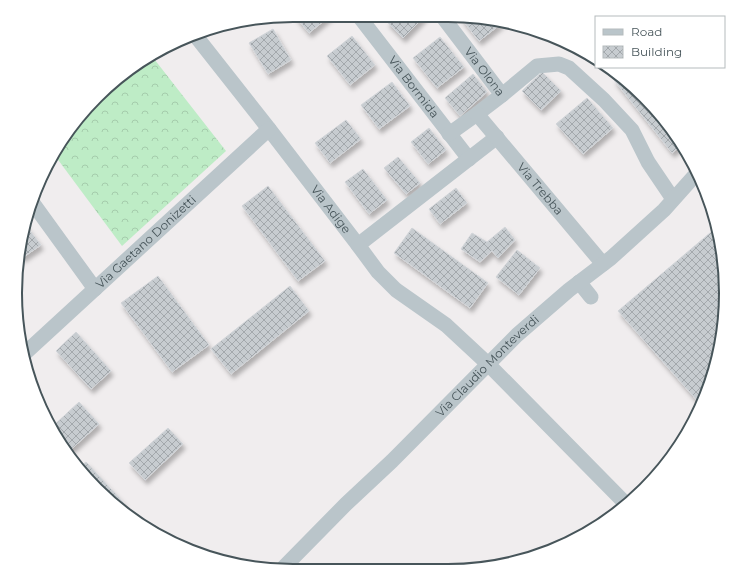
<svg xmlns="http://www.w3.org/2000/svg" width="741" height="586" viewBox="0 0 741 586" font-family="Montserrat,sans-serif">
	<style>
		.forest { fill: url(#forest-crowns) }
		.building { fill: url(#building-cross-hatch); stroke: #d2d5d9; filter: url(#shadow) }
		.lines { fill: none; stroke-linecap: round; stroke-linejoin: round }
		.minor { stroke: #bac5ca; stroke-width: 15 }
		.labels { text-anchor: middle; stroke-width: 3.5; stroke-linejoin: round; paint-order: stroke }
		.street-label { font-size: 12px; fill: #47555a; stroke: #fff }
		.rim { fill: none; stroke: #47555a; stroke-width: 2 }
	</style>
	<defs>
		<pattern id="forest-crowns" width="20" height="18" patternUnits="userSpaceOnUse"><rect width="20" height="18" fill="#beecc6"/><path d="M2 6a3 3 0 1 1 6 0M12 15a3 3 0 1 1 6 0" fill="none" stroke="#a5ccac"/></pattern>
		<pattern id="building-cross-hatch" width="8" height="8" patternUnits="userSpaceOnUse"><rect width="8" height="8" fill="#c7ccd0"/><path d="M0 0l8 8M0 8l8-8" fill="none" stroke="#a3a8ac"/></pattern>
		<filter id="shadow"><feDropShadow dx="2.5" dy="4.5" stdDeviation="2" flood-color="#0004"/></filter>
	</defs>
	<rect width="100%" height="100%" fill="#f0edee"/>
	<!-- forest -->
	<path class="forest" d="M151 55 226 151 122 246 53 153 97 96Z"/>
	<!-- building -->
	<g class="building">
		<path d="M294 15H331L309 33Z"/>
		<path d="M393 15H425V16L403 38 387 22Z"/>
		<path d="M464 16H466L502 23 479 41 461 18Z"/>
		<path d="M273 29 291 60 268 74 249 43Z"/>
		<path d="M352 36 375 65 350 85 327 56Z"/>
		<path d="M440 37 464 67 437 88 413 58Z"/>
		<path d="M542 72 561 91 541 110 522 91Z"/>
		<path d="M473 74 487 92 460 116 445 98Z"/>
		<path d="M620 76 631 84 681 145 672 153 614 80Z"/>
		<path d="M392 82 410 106 379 129 361 105Z"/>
		<path d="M587 98 613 128 583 154 556 124Z"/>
		<path d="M346 120 361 139 330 163 315 143Z"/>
		<path d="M429 128 446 150 428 164 411 142Z"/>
		<path d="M398 157 420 183 406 194 384 168Z"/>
		<path d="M363 169 387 200 369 214 345 182Z"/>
		<path d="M268 186 325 261 298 281 242 206Z"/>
		<path d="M456 188 467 203 440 224 429 209Z"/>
		<path d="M24 223 41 245 22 258 20 255Z"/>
		<path d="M505 227 515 240 498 258 492 251 480 262 461 249 472 233 487 242Z"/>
		<path d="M717 227 724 257 725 311 716 365 701 405 618 311Z"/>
		<path d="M412 228 488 283 470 308 394 253Z"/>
		<path d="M517 250 540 268 519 295 496 277Z"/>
		<path d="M158 276 209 345 172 372 121 303Z"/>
		<path d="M290 286 309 311 231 374 211 349Z"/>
		<path d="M76 332 111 371 91 389 56 351Z"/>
		<path d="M79 402 99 424 67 453 52 432 51 428Z"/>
		<path d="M168 428 183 444 145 480 129 463Z"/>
		<path d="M86 462 124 503 118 508 84 476 78 468Z"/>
	</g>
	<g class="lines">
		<!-- minor -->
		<g class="minor">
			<path id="s1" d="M358 15 469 159"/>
			<path id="s2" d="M442 16 502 95 477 114 449 134"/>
			<path id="s3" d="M195 35 269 129 358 245 497 137"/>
			<path d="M502 95 537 66 559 64 569 68 604 100 632 130 648 162 673 199"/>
			<path id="s4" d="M477 114 603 264"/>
			<path d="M32 202 95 289"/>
			<path d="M358 245 378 272 396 290 446 325 488 364 627 505"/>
			<path d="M579 282 591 297"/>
			<path id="s5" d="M23 355 269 129"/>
			<path id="s6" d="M284 567 346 504 392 461 517 335 569 290 611 258 664 210 697 173"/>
		</g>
	</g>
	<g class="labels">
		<!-- street labels -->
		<g class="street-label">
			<text dy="4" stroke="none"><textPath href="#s2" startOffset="70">Via Olona</textPath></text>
			<text dy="4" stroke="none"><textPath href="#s1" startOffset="91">Via Bormida</textPath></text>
			<text dy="4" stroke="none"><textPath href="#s4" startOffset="98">Via Trebba</textPath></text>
			<text dy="4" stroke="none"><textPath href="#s3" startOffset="221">Via Adige</textPath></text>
			<text dy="4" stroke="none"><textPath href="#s5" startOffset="167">Via Gaetano Donizetti</textPath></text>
			<text dy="4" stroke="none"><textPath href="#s6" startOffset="286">Via Claudio Monteverdi</textPath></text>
		</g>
	</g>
	<!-- crop -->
	<path d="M0 0H741V586H0ZM293 22H448A271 271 0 0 1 719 293V293A271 271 0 0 1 448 564H293A271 271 0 0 1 22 293V293A271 271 0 0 1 293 22Z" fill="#fff" fill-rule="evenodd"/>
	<path class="rim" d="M293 22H448A271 271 0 0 1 719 293V293A271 271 0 0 1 448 564H293A271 271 0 0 1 22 293V293A271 271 0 0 1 293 22Z"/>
	<!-- legend -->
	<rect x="595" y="16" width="130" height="52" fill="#ffffff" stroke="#b5bbbd"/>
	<rect x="603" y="29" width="20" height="6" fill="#bac5ca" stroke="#b5bbbd"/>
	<text x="631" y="36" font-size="12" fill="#47555a">Road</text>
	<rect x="603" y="46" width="20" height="12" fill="url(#building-cross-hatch)" stroke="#b5bbbd"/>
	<text x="631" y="56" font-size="12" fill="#47555a">Building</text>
</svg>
